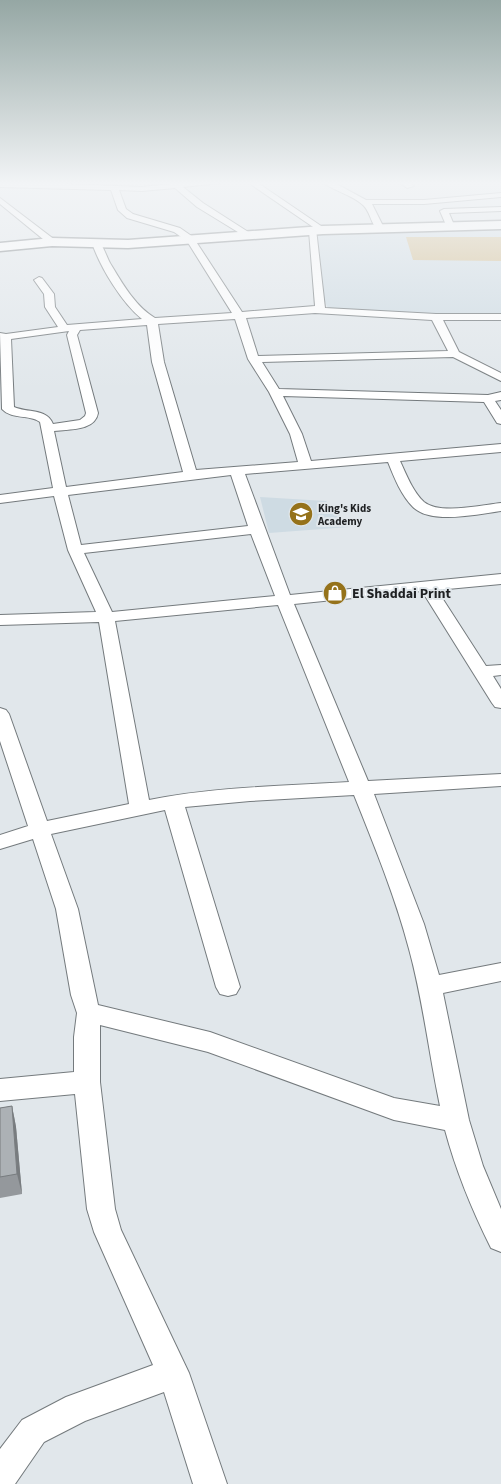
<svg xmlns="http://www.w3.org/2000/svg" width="501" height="1484" viewBox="0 0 501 1484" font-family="'Source Sans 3',sans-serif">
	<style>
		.built { fill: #cedbe3 }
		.green { fill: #d1ba89 }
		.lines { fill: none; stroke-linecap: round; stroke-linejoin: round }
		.street-casing { stroke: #747a7d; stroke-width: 2 }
		.secondary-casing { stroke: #747a7d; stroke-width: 3 }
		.street { fill: #fff; fill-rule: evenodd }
		.secondary { fill: #fff; fill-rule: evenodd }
		.wall { fill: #94989c }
		.shaded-wall { fill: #787c7f }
		.building { fill: #acb1b5; stroke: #787c7f }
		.labels { text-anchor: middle; stroke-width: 4; stroke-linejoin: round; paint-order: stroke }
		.far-poi-label { font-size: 11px; font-weight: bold; fill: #1e2022; stroke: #e1e7eb; text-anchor: start }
		.poi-label { font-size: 14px; font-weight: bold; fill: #1e2022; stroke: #e1e7eb; text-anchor: start }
	</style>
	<rect width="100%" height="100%" fill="#e1e7eb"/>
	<!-- built -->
	<g class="built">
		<path d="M501 228V317L329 311 324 299 319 250 315 232Z"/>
		<path d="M260 497 326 501 349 527 269 533Z"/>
	</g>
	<!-- green -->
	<path class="green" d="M406 237H501V261L413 260Z"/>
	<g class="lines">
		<!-- street casing -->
		<g class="street-casing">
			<g id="street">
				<path d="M169 181 178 183 224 181 220 183 183 187 203 203 253 235 246 237 197 207 175 188 142 191 119 190 126 209 133 214 180 228 193 237 242 312 315 306 309 231 316 229 246 181H255L327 230 323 233 316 229 325 308 436 314H501V320H443L459 352 501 373V381L453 357 262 362 279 389 488 395 501 392V400L495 401 501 410V424L497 423 484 402 283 396 302 434 311 461 501 444V452L400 461C406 474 413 492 424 502 440 515 481 505 501 503V511C478 514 431 525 413 507 401 495 394 477 388 462L245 474 290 595 501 574V584L437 590 486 666 501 665V675L493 676 501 689V708L495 707 492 703 422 591 294 604 368 781 501 774V786L374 794 424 924 439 975 501 963V981L443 993 469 1120 483 1166 501 1209V1252L491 1248C472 1210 456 1171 445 1130L394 1120 208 1052 100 1025V1082L115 1209 121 1230 189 1373 227 1484H193L164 1392 85 1421 44 1442 15 1484H0V1449L22 1420 66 1397 153 1365 94 1232 87 1209 75 1094 0 1101V1079L74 1072V1037L77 1013 71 995 56 909 33 839 0 849V835L28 826 0 741V708L6 710 9 714 47 821 129 804 99 622 0 625V615L96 612 68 550 54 496 0 503V495L53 488 40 422C29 414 12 420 2 409L0 333 6 334 58 327 45 307 44 294 34 280 39 277 42 278 54 294 55 307 67 325 142 319C122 303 100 267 92 243L96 240C103 243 106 256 110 263 122 283 135 306 155 318L232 313 187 241 174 232 127 218 118 210 111 190 0 187V183L19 182 142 187 170 184ZM315 313 432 320 448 351 258 356 246 318ZM235 319 248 359 269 392 290 434 298 462 196 470 164 362 158 324ZM147 325 152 362 183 472 66 487 54 431C69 429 95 431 98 413L77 335 80 330ZM69 331 67 335 86 413 85 416 80 420 53 424C47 408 27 413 14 407L11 339ZM231 475 248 526 81 545 68 495ZM251 534 275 596 112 612 84 553ZM278 605 349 782C282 786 214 787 149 800L115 621ZM354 795C374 845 395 896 409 949 423 1000 429 1054 440 1106L394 1098 210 1032 98 1005 78 909 51 834 165 810 216 987 220 994 228 996 236 994 240 987 185 807 250 801Z"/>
				<path d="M321 181H331L366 200H424L501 193V197L424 204H372L384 228 380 231C371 227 371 212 363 205 351 194 333 191 321 181Z"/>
				<path d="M397 181H407L414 186 407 188Z"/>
				<path d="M0 198 55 240V244H49L0 204Z"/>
				<path d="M501 207V211L449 213 454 225 450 228 446 225 440 211 444 209Z"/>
			</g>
		</g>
		<!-- secondary casing -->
		<g class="secondary-casing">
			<path id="secondary" d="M501 221V229L323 234 128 248 52 246 0 251V243L52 238 128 240 323 226Z"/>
		</g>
		<!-- street -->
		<use href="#street" class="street"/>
		<!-- secondary -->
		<use href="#secondary" class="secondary"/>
	</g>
	<!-- wall -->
	<path class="wall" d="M12 1106 16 1127 22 1194 0 1198V1108Z"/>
	<!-- shaded-wall -->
	<path class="shaded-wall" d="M12 1106 16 1127 22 1194 17 1174Z"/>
	<!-- building -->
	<path class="building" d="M12 1106 17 1174 0 1177V1108Z"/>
	<!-- sky -->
	<linearGradient id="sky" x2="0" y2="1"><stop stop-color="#95a7a4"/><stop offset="0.47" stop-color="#f2f4f6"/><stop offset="1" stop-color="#f2f4f6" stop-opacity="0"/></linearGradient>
	<rect width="501" height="389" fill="url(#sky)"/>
	<!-- icons -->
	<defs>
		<g id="school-disc" transform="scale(1.25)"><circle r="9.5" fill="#95721a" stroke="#e1e7eb"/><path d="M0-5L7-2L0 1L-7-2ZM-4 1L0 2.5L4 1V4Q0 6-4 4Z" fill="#fff"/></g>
		<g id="shop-disc" transform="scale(1.25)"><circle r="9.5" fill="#95721a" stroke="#e1e7eb"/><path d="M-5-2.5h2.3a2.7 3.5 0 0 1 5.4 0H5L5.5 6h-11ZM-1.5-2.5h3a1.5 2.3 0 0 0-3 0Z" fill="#fff"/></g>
	</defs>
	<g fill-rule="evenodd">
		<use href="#school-disc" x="301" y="514"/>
		<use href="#shop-disc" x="335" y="593"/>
	</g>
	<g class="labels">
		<!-- far-poi labels -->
		<g class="far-poi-label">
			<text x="318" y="512">King's Kids<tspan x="318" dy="13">Academy</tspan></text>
		</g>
		<!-- poi labels -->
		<g class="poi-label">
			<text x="352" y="598">El Shaddai Print</text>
		</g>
	</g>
</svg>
